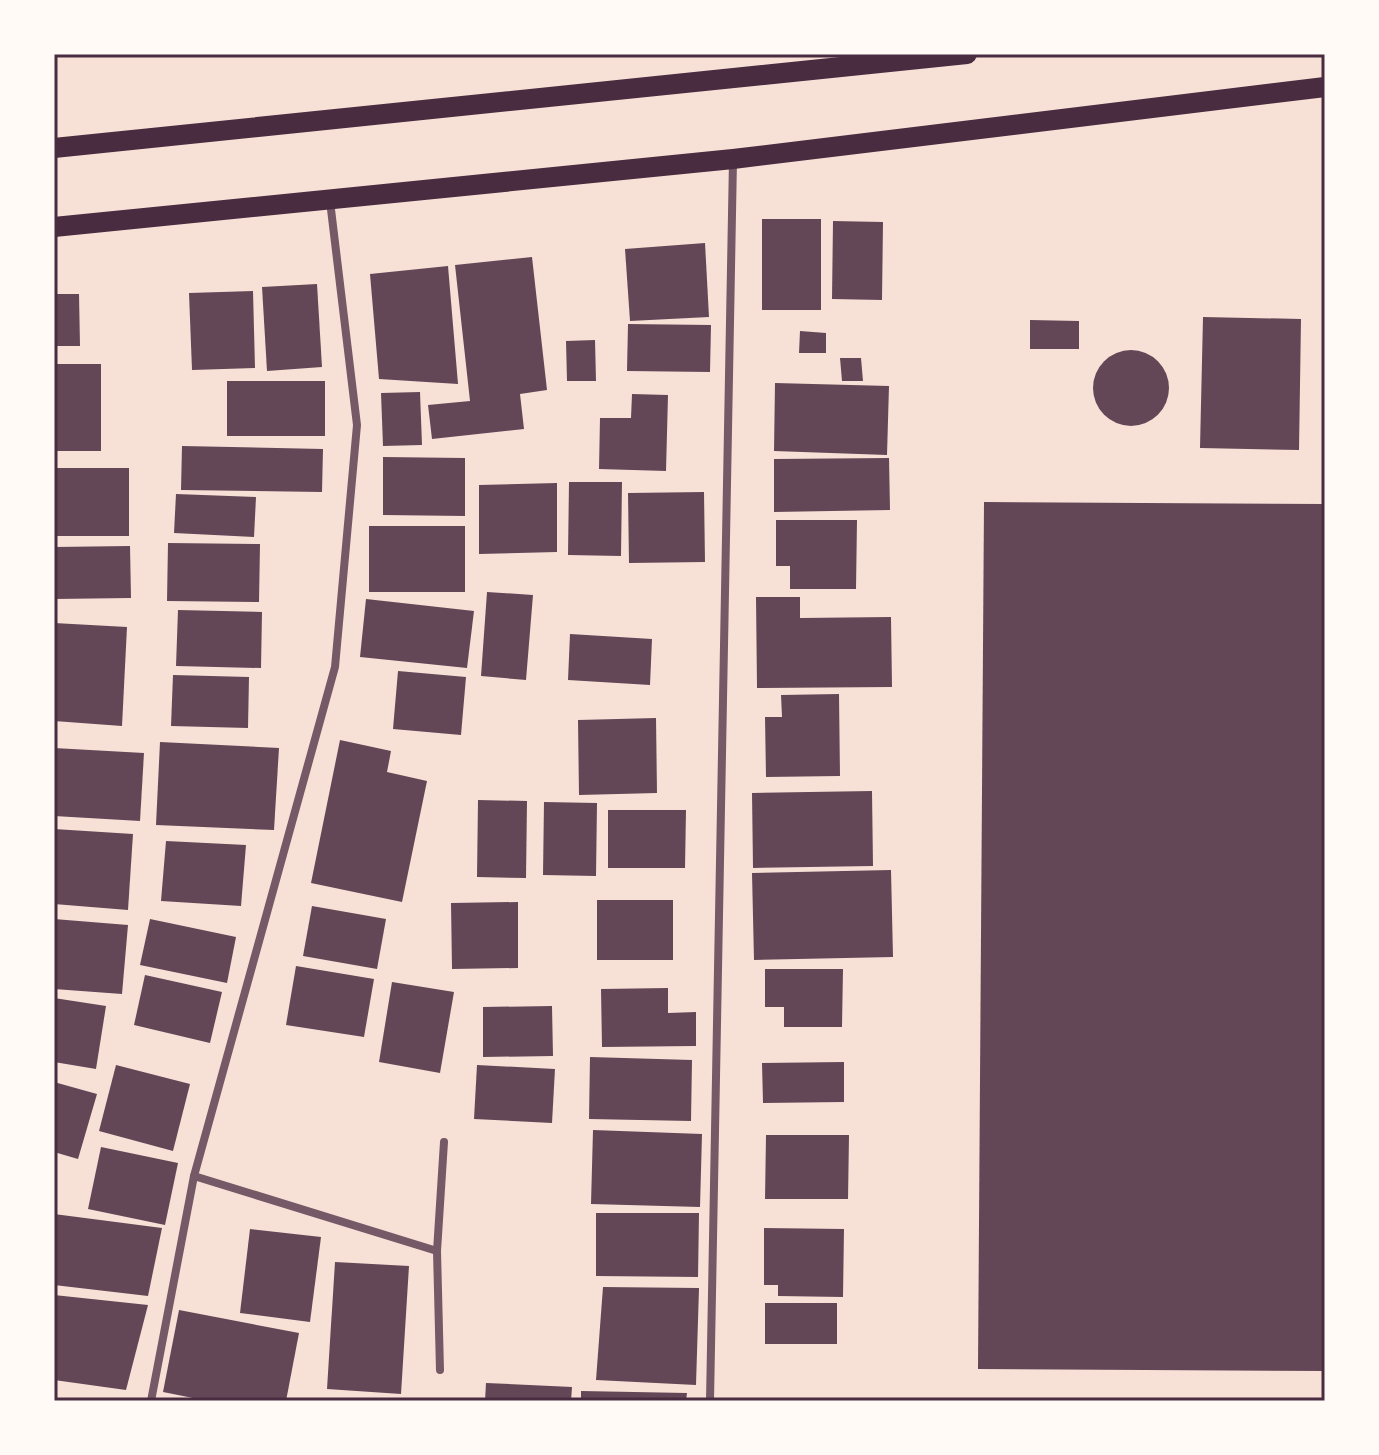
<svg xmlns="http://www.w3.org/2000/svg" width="1379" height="1455" viewBox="0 0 1379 1455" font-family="Manrope,sans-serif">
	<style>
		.building { fill: #644757 }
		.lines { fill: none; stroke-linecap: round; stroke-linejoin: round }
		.minor { stroke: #755966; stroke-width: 8 }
		.primary { stroke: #4a2c40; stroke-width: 20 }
		.neatline { fill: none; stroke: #4a2c40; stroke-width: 3 }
	</style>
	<rect width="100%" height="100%" fill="#f7e1d7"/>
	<!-- building -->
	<g class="building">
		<rect x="762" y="219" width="59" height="91"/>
		<path d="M833 221 883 222 882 300 832 299Z"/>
		<path d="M705 243 709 317 630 321 625 249Z"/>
		<path d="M532 257 547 390 520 394 524 429 432 439 428 405 470 401 455 265Z"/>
		<path d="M448 266 458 384 379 379 370 274Z"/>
		<path d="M317 284 322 367 267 371 262 287Z"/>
		<path d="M253 291 255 368 192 370 189 293Z"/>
		<path d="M54 294H79L80 346H54Z"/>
		<path d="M1203 317 1301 319 1299 450 1200 448Z"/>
		<path d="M1030 320 1079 321V349H1030Z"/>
		<path d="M628 324 711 325 710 372 627 371Z"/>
		<path d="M800 331 826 333V353H799Z"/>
		<path d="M595 340 596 381H567L566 341Z"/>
		<circle cx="1131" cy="388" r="38"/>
		<path d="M840 358H861L863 381H842Z"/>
		<rect x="54" y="364" width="47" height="87"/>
		<rect x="227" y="381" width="98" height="55"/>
		<path d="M775 383 889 386 887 455 774 451Z"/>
		<path d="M420 392 422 445 383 446 381 393Z"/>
		<path d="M632 394 668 395 666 471 599 469 600 418H631Z"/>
		<path d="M182 446 323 449 322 492 181 490Z"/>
		<path d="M383 457 465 458V516L383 515Z"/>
		<path d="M889 458 890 510 774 512V459Z"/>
		<rect x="54" y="468" width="75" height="68"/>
		<path d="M569 482H622L621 556 568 555Z"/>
		<path d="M557 483V552L479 554V485Z"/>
		<path d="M704 492 705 562 629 563 628 493Z"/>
		<path d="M176 494 256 497 254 537 174 533Z"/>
		<path d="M984 502 1325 504V1371L978 1369Z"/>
		<path d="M776 520H857L856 589H790V566H776Z"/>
		<rect x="369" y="526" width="96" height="66"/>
		<path d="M168 543 260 544 259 602 167 601Z"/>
		<path d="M130 546 131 598 54 599V547Z"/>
		<path d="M487 592 533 595 526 680 481 676Z"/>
		<path d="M756 597H800V618L891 617 892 687 757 688Z"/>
		<path d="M366 599 474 611 467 668 360 657Z"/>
		<path d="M178 610 262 612 261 668 176 666Z"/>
		<path d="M54 623 127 627 122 726 54 721Z"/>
		<path d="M570 634 652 639 650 685 568 680Z"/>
		<path d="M398 671 466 677 461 735 393 729Z"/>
		<path d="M173 675 249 677 248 728 171 726Z"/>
		<path d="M839 694 840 776 766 777 765 717H782L781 695Z"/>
		<path d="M656 718 657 793 579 795 578 720Z"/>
		<path d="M340 740 391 751 387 772 427 781 402 902 311 883Z"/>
		<path d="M160 742 279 748 274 830 156 825Z"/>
		<path d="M54 748 144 753 140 821 54 816Z"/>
		<path d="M872 791 873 866 753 868 752 793Z"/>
		<path d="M478 800 527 801 526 878 477 877Z"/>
		<path d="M544 802 597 803 596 876 543 875Z"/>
		<path d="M608 810H686L685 868H608Z"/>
		<path d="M54 829 133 834 128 910 54 904Z"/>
		<path d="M166 841 246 845 241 906 161 901Z"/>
		<path d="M891 870 893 957 754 960 752 873Z"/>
		<rect x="597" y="900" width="76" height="60"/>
		<path d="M518 902V968L452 969 451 903Z"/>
		<path d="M312 906 386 919 377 969 303 956Z"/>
		<path d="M54 919 128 925 122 994 54 989Z"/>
		<path d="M150 919 236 937 227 983 140 965Z"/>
		<path d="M296 966 374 979 364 1037 286 1025Z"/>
		<path d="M765 969H843L842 1027H784V1007H765Z"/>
		<path d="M145 975 222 992 210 1043 134 1025Z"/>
		<path d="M392 982 454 992 440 1073 379 1062Z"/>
		<path d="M668 988V1013L696 1012V1046L602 1047 601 989Z"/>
		<path d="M54 998 106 1006 96 1069 54 1062Z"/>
		<path d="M552 1006 553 1056 483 1057V1007Z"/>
		<path d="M590 1057 692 1060 691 1121 589 1119Z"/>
		<path d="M844 1062V1102L763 1103 762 1063Z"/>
		<path d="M116 1065 190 1084 173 1151 99 1131Z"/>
		<path d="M477 1065 555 1069 552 1123 474 1119Z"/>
		<path d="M54 1082 97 1094 78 1159 54 1152Z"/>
		<path d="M593 1130 702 1134 700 1207 591 1204Z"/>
		<path d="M766 1135H849L848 1199H765Z"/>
		<path d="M101 1147 178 1163 165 1225 88 1209Z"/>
		<path d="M596 1213H699L698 1277 596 1276Z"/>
		<path d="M54 1214 162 1228 148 1296 54 1285Z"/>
		<path d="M764 1228 844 1229 843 1297 778 1296V1285H764Z"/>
		<path d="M250 1229 321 1237 310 1322 240 1313Z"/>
		<path d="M335 1262 409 1266 401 1394 327 1389Z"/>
		<path d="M603 1287 699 1288 696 1385 596 1380Z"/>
		<path d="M54 1295 148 1305 126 1390 54 1380Z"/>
		<rect x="765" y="1303" width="72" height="41"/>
		<path d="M179 1310 299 1333 286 1401H208L163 1392Z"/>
		<path d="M486 1383 572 1387 571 1401H485Z"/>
		<path d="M581 1391 687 1393 686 1401H581Z"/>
	</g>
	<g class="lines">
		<!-- minor -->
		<g class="minor">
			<path d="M194 1176 437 1251"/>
			<path d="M440 1370 437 1251 444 1142"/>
			<path d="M151 1401 194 1176 335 667 357 425 330 201"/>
			<path d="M710 1401 733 160"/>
		</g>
		<!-- primary -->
		<g class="primary">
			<path d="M54 148 967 54"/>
			<path d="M54 227 733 159 1325 87"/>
		</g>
	</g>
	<!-- border -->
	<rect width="1379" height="1455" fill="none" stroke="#fffaf5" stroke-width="112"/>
	<rect x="56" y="56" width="1267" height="1343" class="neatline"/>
</svg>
